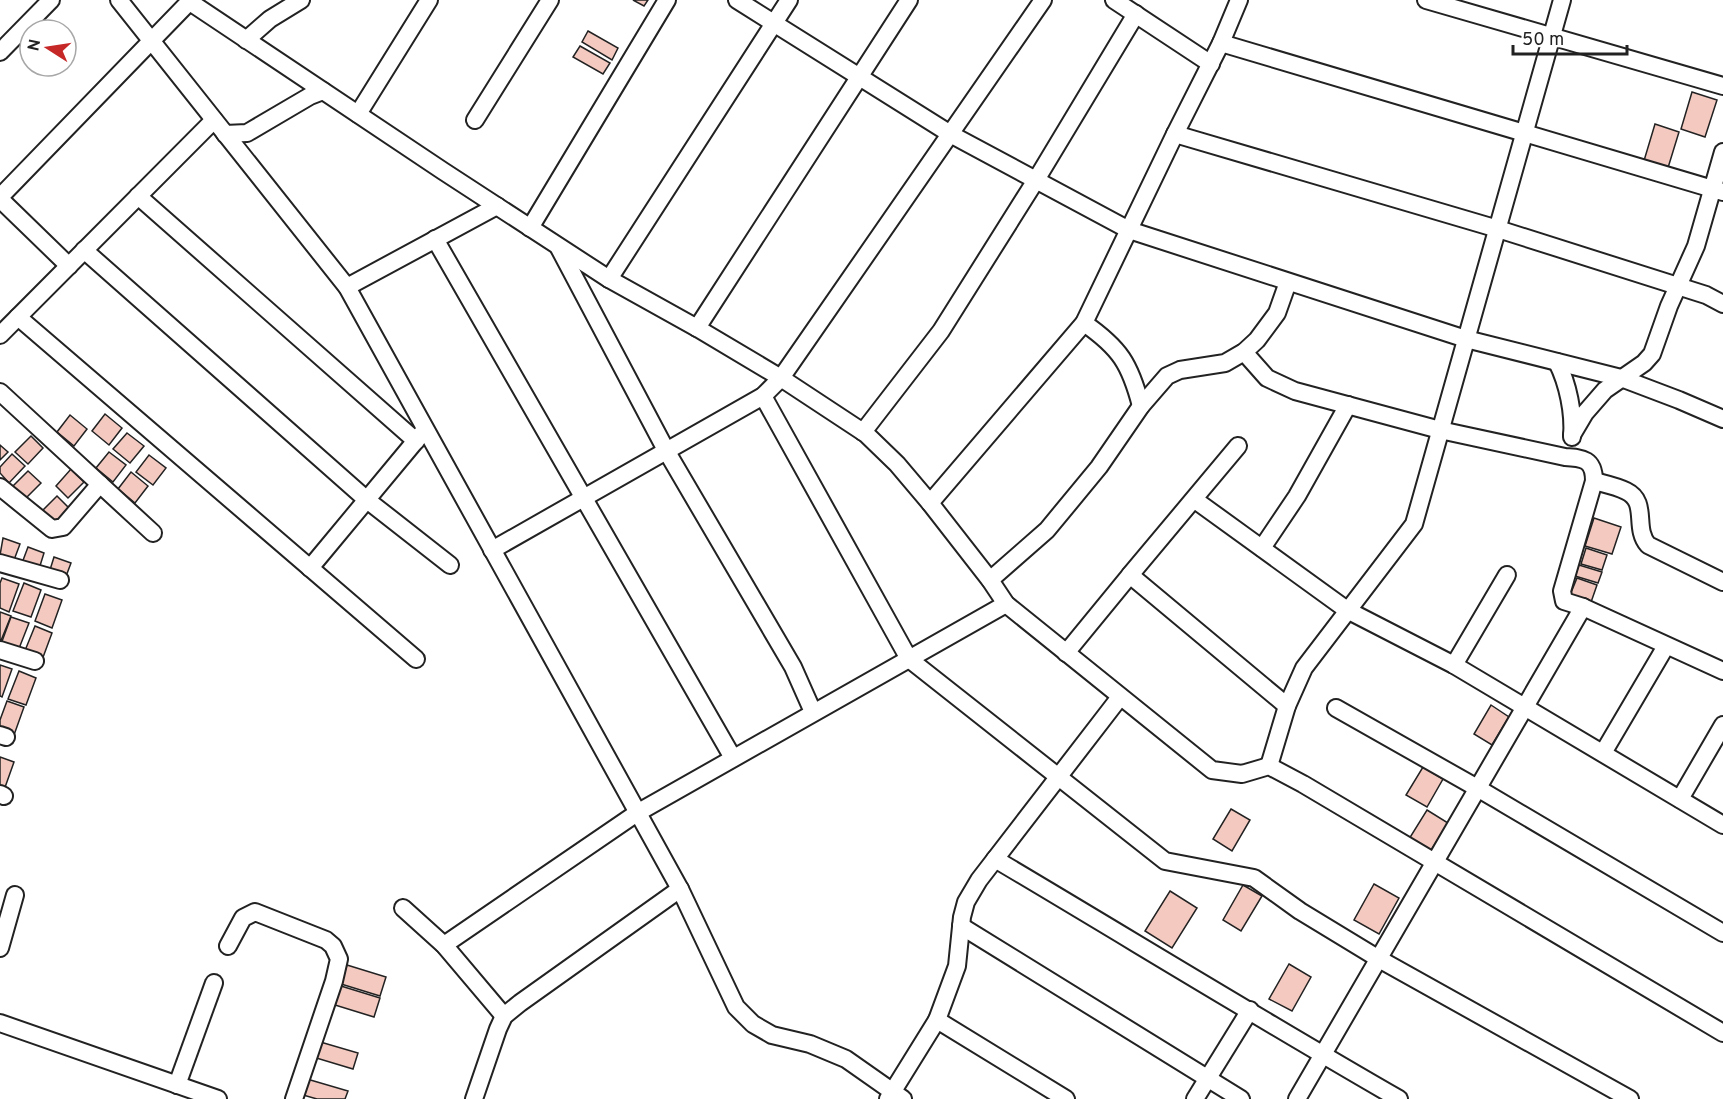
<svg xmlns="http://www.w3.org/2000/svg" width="1723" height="1099" viewBox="0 0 1723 1099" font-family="Overpass,sans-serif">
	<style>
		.building { fill: #f3c9c0; stroke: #222; stroke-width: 1.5 }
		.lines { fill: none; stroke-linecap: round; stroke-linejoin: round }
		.minor-casing { stroke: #222; stroke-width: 20 }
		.minor { stroke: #fff; stroke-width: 16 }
	</style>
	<rect width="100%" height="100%" fill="#fff"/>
	<!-- building -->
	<g class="building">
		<path d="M633 0H648L644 6Z"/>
		<path d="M588 31 618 48 612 60 582 42Z"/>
		<path d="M580 46 610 63 603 74 573 57Z"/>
		<path d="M1692 92 1717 100 1705 137 1681 129Z"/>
		<path d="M1655 124 1679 132 1667 171 1643 164Z"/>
		<path d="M105 414 122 428 109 445 92 431Z"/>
		<path d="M70 415 87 429 74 446 57 432Z"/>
		<path d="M127 433 144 446 130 463 113 449Z"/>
		<path d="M31 436 43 448 28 464 15 452Z"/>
		<path d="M0 445 8 452 0 460Z"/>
		<path d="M109 452 126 465 113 482 96 468Z"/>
		<path d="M12 454 25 466 9 483 0 473V467Z"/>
		<path d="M149 455 166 468 153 485 136 472Z"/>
		<path d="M71 469 84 482 68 498 56 486Z"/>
		<path d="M28 471 41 483 25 499 12 487Z"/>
		<path d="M131 472 148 486 135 503 118 489Z"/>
		<path d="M57 496 69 508 54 524 41 512Z"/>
		<path d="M1594 518 1621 527 1612 554 1585 546Z"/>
		<path d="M3 538 20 544 14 560 0 555Z"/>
		<path d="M28 547 44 553 39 569 22 563Z"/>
		<path d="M1586 548 1607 555 1602 570 1581 564Z"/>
		<path d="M54 557 71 563 65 579 49 573Z"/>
		<path d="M1579 565 1602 572 1598 583 1575 576Z"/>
		<path d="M2 578 19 584 9 612 0 608V583Z"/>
		<path d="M1577 578 1597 585 1589 608 1568 600Z"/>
		<path d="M24 583 41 590 31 617 13 611Z"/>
		<path d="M45 594 62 600 52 628 35 621Z"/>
		<path d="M0 612 11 616 0 643Z"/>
		<path d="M11 617 29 623 18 651 1 644Z"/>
		<path d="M35 626 52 633 42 660 24 653Z"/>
		<path d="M0 665 12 669 2 697 0 696Z"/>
		<path d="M19 671 36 678 26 705 8 699Z"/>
		<path d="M7 701 24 707 14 735 0 729V720Z"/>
		<path d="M1491 705 1509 717 1492 745 1474 734Z"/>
		<path d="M0 757 14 762 3 793 0 792Z"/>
		<path d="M1423 767 1443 779 1427 807 1406 795Z"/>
		<path d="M1231 809 1250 820 1232 851 1213 839Z"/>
		<path d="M1427 810 1448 823 1430 852 1409 839Z"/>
		<path d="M1374 884 1399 898 1379 934 1354 920Z"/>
		<path d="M1243 885 1262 896 1241 931 1223 920Z"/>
		<path d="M1170 891 1197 908 1172 948 1145 931Z"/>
		<path d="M1289 964 1311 977 1292 1011 1269 999Z"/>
		<path d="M347 965 386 977 380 996 341 984Z"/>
		<path d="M341 986 380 998 374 1017 335 1005Z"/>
		<path d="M317 1041 358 1053 353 1069 313 1057Z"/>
		<path d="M307 1079 348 1091 345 1099H317L303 1095Z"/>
	</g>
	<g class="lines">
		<!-- minor casing -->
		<g class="minor-casing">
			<g id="minor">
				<path d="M119 0 347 287 680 889 736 1007 753 1024 772 1035 810 1044 846 1059 903 1099"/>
				<path d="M737 0 952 135 1129 230 1466 339 1621 378 1679 400 1723 419"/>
				<path d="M1114 0 1211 64"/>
				<path d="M1426 0 1723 86"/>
				<path d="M190 2 443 171 609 279 697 328 781 378 866 434 897 464 930 503 990 580 1006 604 1212 770 1242 774 1269 766 1303 784 1723 1033"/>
				<path d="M246 40 270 19 301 0"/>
				<path d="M1221 43 1723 192"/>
				<path d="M0 52 51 0"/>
				<path d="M358 114 429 0"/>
				<path d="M475 120 550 0"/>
				<path d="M225 134 247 133 310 96 323 91"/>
				<path d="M1175 134 1498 229 1706 295 1723 304"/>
				<path d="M138 196 416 441"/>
				<path d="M0 197 191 0"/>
				<path d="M0 199 69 266"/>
				<path d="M530 228 667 0"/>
				<path d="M435 239 733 758"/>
				<path d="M559 248 667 452 793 667 813 712"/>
				<path d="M84 250 367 500 450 565"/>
				<path d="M609 279 789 0"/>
				<path d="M347 287 497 206"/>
				<path d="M18 317 416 659"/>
				<path d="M1084 323C1120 348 1130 364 1141 406"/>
				<path d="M697 328 909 0"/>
				<path d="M0 335 214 120"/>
				<path d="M1244 352 1267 378 1295 391 1440 430 1565 457C1583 458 1594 459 1594 481L1562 591 1564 601 1583 607 1723 671"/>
				<path d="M1557 362C1568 384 1574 413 1572 437"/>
				<path d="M0 392 153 533"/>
				<path d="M763 396 909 659 1165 861 1254 878 1300 911 1379 959 1630 1099"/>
				<path d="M863 432 941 331 1036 180 1136 14"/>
				<path d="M1572 435 1585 413 1605 390 1644 363 1652 354 1669 306 1696 246 1723 152"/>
				<path d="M1594 481C1605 484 1616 486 1626 491 1649 502 1633 528 1648 545L1723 582"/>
				<path d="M0 487 52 529 63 527 100 484"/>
				<path d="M1195 500 1347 610 1454 665 1723 825"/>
				<path d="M930 503 1084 323 1175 134 1221 43 1239 0"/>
				<path d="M1262 548 1297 496 1348 405"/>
				<path d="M492 550 763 396 781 378 1043 0"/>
				<path d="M0 563 60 580"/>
				<path d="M310 568 423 432"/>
				<path d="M1130 575 1238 446"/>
				<path d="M990 580 1047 530 1099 467 1141 406 1167 376 1180 370 1225 363 1244 352 1257 340 1277 313 1288 282"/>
				<path d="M0 650 35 661"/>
				<path d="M1066 653 1130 575 1287 706"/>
				<path d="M1454 665 1507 575"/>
				<path d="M1336 708 1479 789 1723 933"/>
				<path d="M0 735 6 737"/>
				<path d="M1603 753 1666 646"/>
				<path d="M1269 766 1287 706 1304 668 1414 524 1562 0"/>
				<path d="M0 794 4 796"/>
				<path d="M1680 799 1723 725"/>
				<path d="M995 859C1130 939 1263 1021 1399 1099"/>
				<path d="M403 908 444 945 504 1016"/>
				<path d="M961 926 1241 1099"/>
				<path d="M444 945 637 813 1006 604"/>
				<path d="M228 946 243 918 255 912 326 940 333 946 339 959 334 981 294 1099"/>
				<path d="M0 948 15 895"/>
				<path d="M937 1020 957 966 962 917 966 902 979 880 1120 697"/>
				<path d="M0 1023 218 1099"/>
				<path d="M177 1085 214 983"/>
				<path d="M474 1099 498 1029 504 1016 520 1003 680 889"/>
				<path d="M888 1099 937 1020 1066 1099"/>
				<path d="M1195 1099 1250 1010"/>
				<path d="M1297 1099 1583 607"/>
			</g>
		</g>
		<!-- minor -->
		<use href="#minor" class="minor"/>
	</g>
	<!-- north arrow -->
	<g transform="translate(48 48) rotate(282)"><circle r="28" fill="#ffffff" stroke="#a7a7a7" stroke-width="1.5"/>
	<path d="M0-4.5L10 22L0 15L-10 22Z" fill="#c62828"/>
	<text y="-9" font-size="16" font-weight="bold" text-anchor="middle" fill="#222222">N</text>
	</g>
	<!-- scale -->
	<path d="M1513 45v9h114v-9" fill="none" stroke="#222222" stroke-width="3"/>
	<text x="1522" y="45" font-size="18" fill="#222222" stroke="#ffffff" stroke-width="4.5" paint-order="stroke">50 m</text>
</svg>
